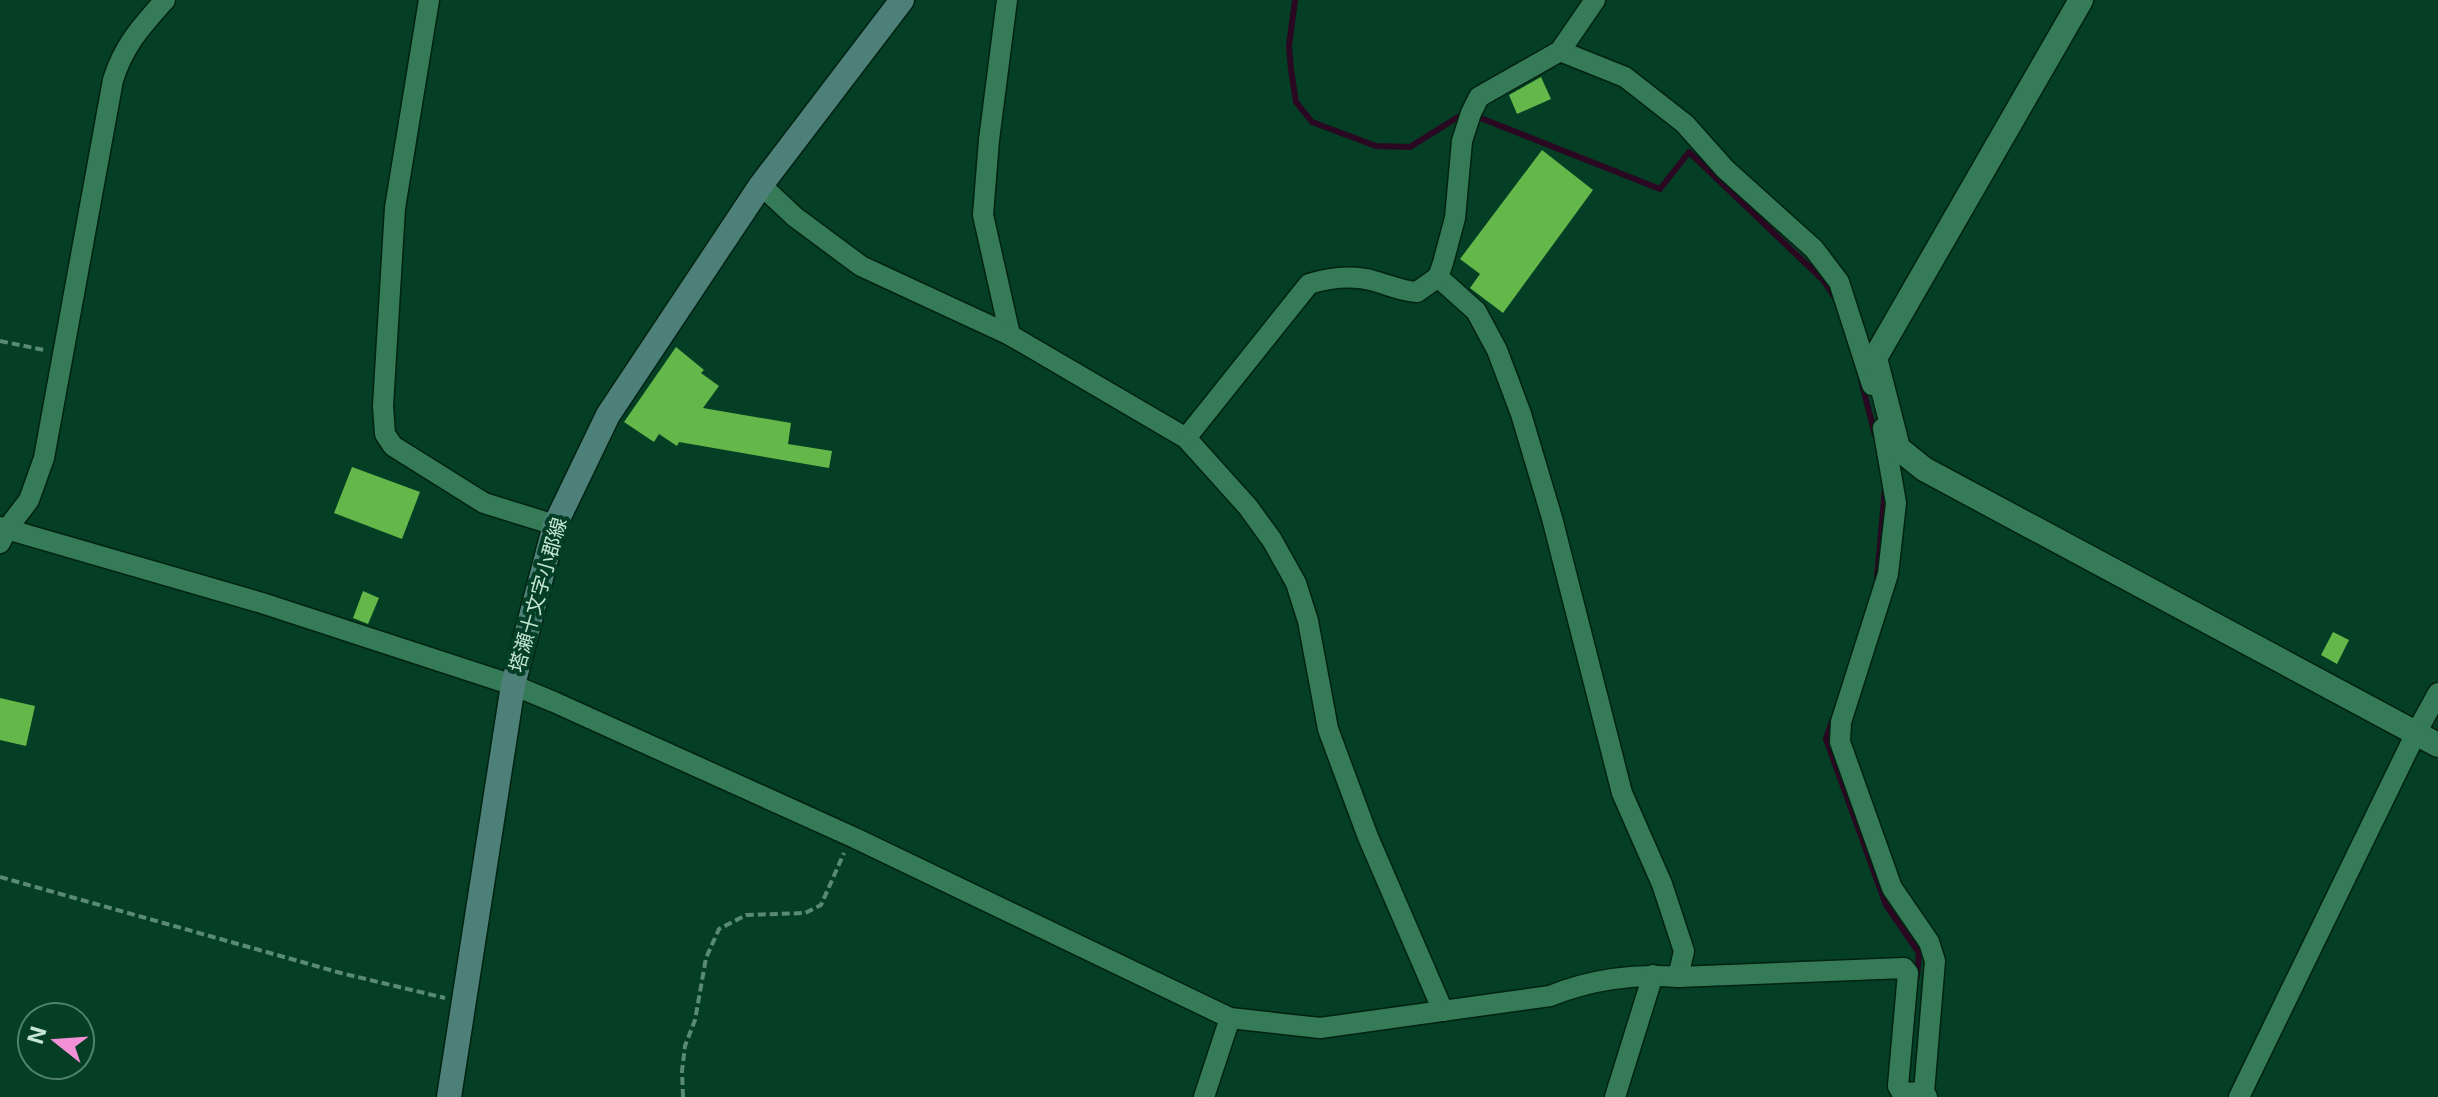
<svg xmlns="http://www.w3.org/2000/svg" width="2438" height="1097" viewBox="0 0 2438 1097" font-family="Inter,'Noto Sans JP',sans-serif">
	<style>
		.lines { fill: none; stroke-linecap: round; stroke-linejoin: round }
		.stream { stroke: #2a0821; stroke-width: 6 }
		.building { fill: #64b749 }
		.minor-casing { stroke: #021; stroke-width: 23 }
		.tertiary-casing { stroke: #021; stroke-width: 27 }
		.secondary-casing { stroke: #021; stroke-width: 27 }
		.path { stroke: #5a8a73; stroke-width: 4; stroke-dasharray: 8 4; stroke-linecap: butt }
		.minor { stroke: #367b57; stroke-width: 20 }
		.tertiary { stroke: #367b57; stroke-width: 24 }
		.secondary { stroke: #4e807a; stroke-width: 24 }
		.labels { text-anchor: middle; stroke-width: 8; stroke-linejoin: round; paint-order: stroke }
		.street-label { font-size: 20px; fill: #c4e6d2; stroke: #033e25 }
	</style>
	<rect width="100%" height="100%" fill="#033e25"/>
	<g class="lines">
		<!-- stream -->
		<g class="stream">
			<path d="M1295 0 1289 46 1291 70 1296 102 1312 122 1376 146 1410 147 1458 117 1483 119 1660 189 1689 152 1824 281 1837 301"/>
			<path d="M1861 380 1875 435"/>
			<path d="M1877 578 1885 489"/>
			<path d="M1833 718 1826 739 1886 905 1919 953 1917 977"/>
		</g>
	</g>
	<!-- building -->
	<g class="building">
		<path d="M1541 77 1551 99 1517 114 1509 95Z"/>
		<path d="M1542 150 1593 190 1503 313 1470 288 1480 274 1460 259Z"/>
		<path d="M676 347 704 370 701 373 719 386 703 408 791 423 788 444 832 451 829 468 679 442 677 446 659 434 654 442 624 422Z"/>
		<path d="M352 467 420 492 402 539 334 513Z"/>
		<path d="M363 591 379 598 368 624 353 618Z"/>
		<path d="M2333 632 2349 640 2337 664 2321 655Z"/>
		<path d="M0 698 35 706 26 746 0 740Z"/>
	</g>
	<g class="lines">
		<!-- minor casing -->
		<g class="minor-casing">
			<g id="minor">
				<path d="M429 0 395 208 383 406 385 434 393 446 484 503 555 525"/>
				<path d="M1007 0 989 140 983 215 1010 335"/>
				<path d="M1560 51 1625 77 1685 124 1725 169 1814 249 1839 282 1872 385"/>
				<path d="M761 185 795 217 861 266 1010 335 1186 438 1248 507 1272 540 1296 583 1308 621 1328 729 1368 837 1443 1011"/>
				<path d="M1438 277 1476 311 1497 350 1521 414 1552 518 1622 793 1662 884 1684 951 1678 977"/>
				<path d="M1883 428 1896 503 1888 574 1841 722 1840 742 1892 888 1929 942 1935 961 1924 1092 1927 1097"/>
				<path d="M1186 438 1309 284C1329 278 1353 275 1374 281 1389 285 1401 291 1417 292L1438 277 1443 263 1455 218 1462 141 1471 113 1479 97 1560 51 1595 0"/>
				<path d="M0 527 262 603 513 685 554 702 855 838 1230 1018 1320 1028 1550 996C1589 980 1635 973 1678 977L1904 968 1908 973 1898 1086 1902 1093 1924 1092"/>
				<path d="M0 543 7 529 29 500 44 458 113 80C124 45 141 27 165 0"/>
				<path d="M1204 1097 1230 1018"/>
				<path d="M1615 1097 1653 975"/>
				<path d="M2239 1097 2416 733 2438 693"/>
			</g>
		</g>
		<!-- tertiary casing -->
		<g class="tertiary-casing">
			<path id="tertiary" d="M2081 0 1875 358 1898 448 1924 469 2438 745"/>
		</g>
		<!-- secondary casing -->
		<g class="secondary-casing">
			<path id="secondary" d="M449 1097 513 685 555 525 608 415 761 185 902 0"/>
		</g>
		<!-- path -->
		<g class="path">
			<path d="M0 341 44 350"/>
			<path d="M0 877 341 973 445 998"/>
			<path d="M683 1097 682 1071 685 1046 695 1020 706 958 719 929 746 915 805 913 821 905 844 853"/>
		</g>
		<!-- minor -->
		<use href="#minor" class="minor"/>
		<!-- tertiary -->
		<use href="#tertiary" class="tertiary"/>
		<!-- secondary -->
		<use href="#secondary" class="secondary"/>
	</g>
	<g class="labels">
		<!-- street labels -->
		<g class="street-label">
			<text transform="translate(538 595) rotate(-74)" y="7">塔瀬十文字小郡線</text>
		</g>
	</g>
	<!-- north arrow -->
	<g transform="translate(56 1041) rotate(287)"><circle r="38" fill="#033e25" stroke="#50816a" stroke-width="2"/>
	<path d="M0-6L14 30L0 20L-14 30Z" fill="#f391d6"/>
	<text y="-12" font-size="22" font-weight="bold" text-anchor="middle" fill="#c4e6d2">N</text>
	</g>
</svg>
